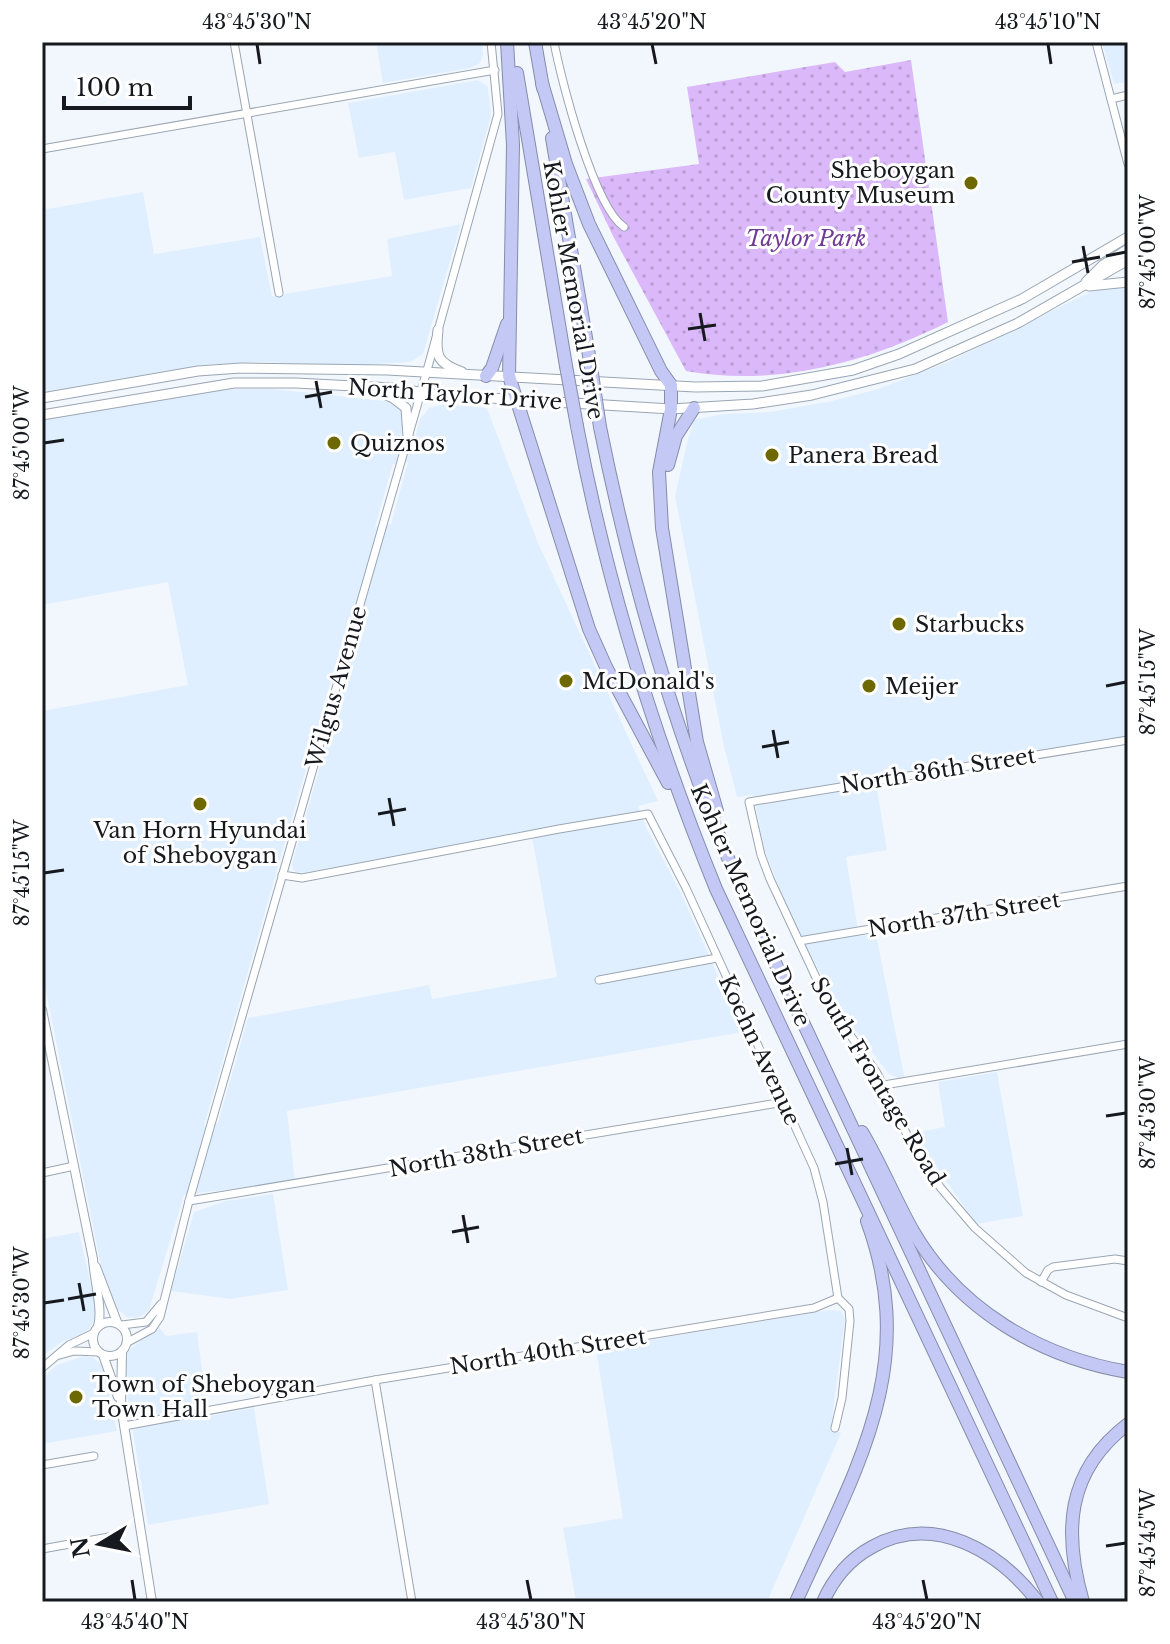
<svg xmlns="http://www.w3.org/2000/svg" width="1170" height="1644" viewBox="0 0 1170 1644" font-family="'Libre Baskerville',serif">
	<style>
		.built { fill: #e0efff; fill-rule: evenodd }
		.park { fill: url(#park-dots) }
		.lines { fill: none; stroke-linecap: round; stroke-linejoin: round }
		.minor-casing { stroke: #9aa6b3; stroke-width: 9 }
		.tertiary-casing { stroke: #9aa6b3; stroke-width: 10 }
		.secondary-casing { stroke: #9aa6b3; stroke-width: 11 }
		.motorway-casing { stroke: #868ca9; stroke-width: 14 }
		.minor { stroke: #fff; stroke-width: 7 }
		.tertiary { stroke: #fff; stroke-width: 8 }
		.secondary { stroke: #fff; stroke-width: 9 }
		.motorway { stroke: #c3c9f4; stroke-width: 12 }
		.motorway-bridge-casing { stroke: #868ca9; stroke-width: 14; stroke-linecap: butt }
		.motorway-bridge { stroke: #c3c9f4; stroke-width: 12 }
		.ticks { fill: none; stroke: #161a1f; stroke-width: 3 }
		.poi-dot { fill: #6d6800; stroke: #fff; stroke-width: 3 }
		.labels { text-anchor: middle; stroke-width: 6; stroke-linejoin: round; paint-order: stroke }
		.poi-label { font-size: 22px; fill: #161a1f; stroke: #fff; text-anchor: start }
		.park-label { font-size: 22px; font-style: italic; fill: #6f3996; stroke: #fff }
		.street-label { font-size: 22px; fill: #161a1f; stroke: #fff }
		.neatline { fill: none; stroke: #161a1f; stroke-width: 3 }
		.ticks-label { font-size: 20px; text-anchor: middle; fill: #161a1f }
	</style>
	<defs>
		<pattern id="park-dots" width="8" height="8" patternUnits="userSpaceOnUse" patternTransform="scale(2)"><rect width="8" height="8" fill="#dab8f9"/><path d="M2 2h.1M6 6h.1" fill="none" stroke="#ba9ed5" stroke-width="1.8" stroke-linecap="round"/></pattern>
	</defs>
	<rect width="100%" height="100%" fill="#f2f7fd"/>
	<!-- built -->
	<g class="built">
		<path d="M376 42H482L483 54 480 63 470 68 383 83Z"/>
		<path d="M1102 42H1128V82L1114 84Z"/>
		<path d="M478 80 488 87 491 116 471 188 404 200 395 152 359 158 348 103Z"/>
		<path d="M143 192 154 254 260 237 272 296 392 276 387 239 461 224 423 354 410 362 343 366 265 362 199 365 42 392V210Z"/>
		<path d="M1128 285V736L875 776 887 850 846 857 859 936 876 934 905 1080 895 1077 888 1073 851 1025 832 994 795 927 782 895 765 851 753 795 737 797 724 747 675 496 688 439 694 420 698 419 723 414 770 412 832 401 878 389 948 362 1090 292Z"/>
		<path d="M234 389H272L394 402 402 409 405 424 399 442 412 447 420 419 429 408 446 404 487 408 538 543 658 801 638 806 646 827 681 893 743 1032 287 1111 295 1181 184 1195 149 1310 142 1316 135 1318 127 1317 117 1309 109 1294 101 1267 42 971V711L188 685 168 582 42 605V420L182 395ZM408 462 391 524 375 527 393 464ZM347 672 292 864 293 870 298 873 307 872 531 831 557 977 432 999 429 985 248 1018 218 1123 204 1126 333 674Z"/>
		<path d="M997 1072 1023 1216 976 1224 913 1133 945 1127 938 1082Z"/>
		<path d="M273 1194 288 1290 230 1299 171 1291 194 1212 226 1201Z"/>
		<path d="M79 1232 96 1307V1318L89 1329 82 1334 62 1342 42 1356V1239Z"/>
		<path d="M829 1310 841 1311 845 1319 831 1427 841 1433 767 1602H576L563 1528 623 1518 596 1349Z"/>
		<path d="M158 1326 166 1336 197 1332 208 1416 254 1408 269 1504 148 1525 123 1371 127 1352Z"/>
		<path d="M84 1356 94 1358 104 1368 117 1431 42 1444V1378L57 1365Z"/>
	</g>
	<!-- park -->
	<path class="park" d="M911 60 948 322C867 363 776 387 686 371L613 236 586 179 699 164 687 87 835 62 845 72Z"/>
	<g class="lines">
		<!-- minor casing -->
		<g class="minor-casing">
			<g id="minor">
				<path d="M234 42 279 293"/>
				<path d="M554 42C561 80 594 207 624 227"/>
				<path d="M1096 42 1128 164"/>
				<path d="M1111 99 1128 95"/>
				<path d="M42 149 495 70"/>
				<path d="M1128 740 749 802 761 855 770 879 820 986 836 1015 877 1073 910 1141 940 1187 975 1228 1026 1273 1066 1295 1128 1318"/>
				<path d="M282 875 302 878 559 829 648 814 686 888 814 1168 823 1202 838 1298"/>
				<path d="M799 941 1128 886"/>
				<path d="M599 980 717 958"/>
				<path d="M884 1085 1128 1044"/>
				<path d="M42 1173 74 1166"/>
				<path d="M189 1201 784 1102"/>
				<path d="M1041 1282 1048 1270 1053 1267 1115 1259 1128 1261"/>
				<path d="M122 1325 146 1322 161 1304"/>
				<path d="M128 1342 152 1329 160 1317 189 1201 421 392 498 114 491 42"/>
				<path d="M60 1355 74 1351 99 1352"/>
				<path d="M42 1368 69 1345 94 1333"/>
				<path d="M375 1380 412 1602"/>
				<path d="M124 1426 375 1380 814 1308 838 1298"/>
				<path d="M835 1428 842 1398 850 1321 849 1309 838 1298"/>
				<path d="M42 1465 94 1456"/>
				<path d="M42 1549 109 1537"/>
			</g>
		</g>
		<!-- tertiary casing -->
		<g class="tertiary-casing">
			<g id="tertiary">
				<path d="M42 1010 93 1259C94 1278 103 1311 98 1326"/>
				<path d="M96 1267 117 1322"/>
				<circle cx="110" cy="1339" r="17"/>
				<path d="M122 1351 121 1406 152 1602"/>
				<path d="M103 1355 118 1397"/>
			</g>
		</g>
		<!-- secondary casing -->
		<g class="secondary-casing">
			<g id="secondary">
				<path d="M1086 282 1103 265 1128 249"/>
				<path d="M1089 286 1128 282"/>
				<path d="M438 330C435 356 437 363 462 372"/>
				<path d="M375 390 393 398 406 408 408 436"/>
				<path d="M42 398 198 371 241 368 387 370 695 387 762 386 853 370 899 354 1022 299 1128 237"/>
				<path d="M42 415 234 383H296L392 388 440 395 671 409 753 404 812 395 915 369 1018 323 1128 260"/>
			</g>
		</g>
		<!-- motorway casing -->
		<g class="motorway-casing">
			<g id="motorway">
				<path d="M507 42 513 145 509 376 589 629 606 667 668 783"/>
				<path d="M535 42 543 88"/>
				<path d="M517 73 566 366"/>
				<path d="M542 83 566 164 589 224 661 371 671 385V409L659 472 662 528 697 742 717 811"/>
				<path d="M552 138 591 367"/>
				<path d="M486 376 492 368 507 324"/>
				<path d="M577 426C607 585 655 739 716 889L1052 1602"/>
				<path d="M600 427C633 591 680 750 747 903L1075 1602"/>
				<path d="M668 465 676 436 694 408"/>
				<path d="M862 1132C881 1164 895 1199 913 1231 959 1310 1040 1357 1128 1372"/>
				<path d="M796 1602C854 1472 921 1368 867 1221"/>
				<path d="M823 1602C833 1579 850 1559 872 1547 934 1512 999 1551 1038 1602"/>
				<path d="M1083 1602C1063 1532 1066 1471 1128 1424"/>
			</g>
		</g>
		<!-- minor -->
		<use href="#minor" class="minor"/>
		<!-- tertiary -->
		<use href="#tertiary" class="tertiary"/>
		<!-- secondary -->
		<use href="#secondary" class="secondary"/>
		<!-- motorway -->
		<use href="#motorway" class="motorway"/>
		<!-- motorway-bridge casing -->
		<g class="motorway-bridge-casing">
			<g id="motorway-bridge">
				<path d="M566 366 577 426"/>
				<path d="M591 367 600 427"/>
			</g>
		</g>
		<!-- motorway-bridge -->
		<use href="#motorway-bridge" class="motorway-bridge"/>
	</g>
	<!-- ticks -->
	<path class="ticks" d="M257 44 260 64M652 44 656 64M1048 44 1051 64M1083 246 1088 273M1106 256 1126 252M1072 262 1100 257M700 313 705 341M688 329 716 325M316 381 321 408M305 397 332 392M44 443 64 440M1106 686 1126 682M773 730 778 758M762 747 789 742M389 798 394 826M378 814 406 809M44 873 64 870M1106 1116 1126 1113M847 1148 852 1175M835 1164 863 1159M463 1215 468 1243M452 1232 479 1227M79 1283 84 1311M68 1299 96 1294M44 1303 64 1300M1106 1546 1126 1543M132 1580 135 1600M527 1580 531 1600M923 1580 927 1600"/>
	<!-- markers -->
	<g class="poi-dot">
		<circle cx="971" cy="183" r="8"/>
		<circle cx="334" cy="443" r="8"/>
		<circle cx="772" cy="455" r="8"/>
		<circle cx="899" cy="624" r="8"/>
		<circle cx="566" cy="681" r="8"/>
		<circle cx="869" cy="686" r="8"/>
		<circle cx="200" cy="804" r="8"/>
		<circle cx="76" cy="1397" r="8"/>
	</g>
	<g class="labels">
		<!-- poi labels -->
		<g class="poi-label">
			<text x="955" y="178" text-anchor="end">Sheboygan<tspan x="955" dy="25">County Museum</tspan></text>
			<text x="350" y="451">Quiznos</text>
			<text x="788" y="463">Panera Bread</text>
			<text x="915" y="632">Starbucks</text>
			<text x="582" y="689">McDonald's</text>
			<text x="885" y="694">Meijer</text>
			<text x="200" y="838" text-anchor="middle">Van Horn Hyundai<tspan x="200" dy="25">of Sheboygan</tspan></text>
			<text x="92" y="1392">Town of Sheboygan<tspan x="92" dy="25">Town Hall</tspan></text>
		</g>
		<!-- park labels -->
		<g class="park-label">
			<text x="806" y="246">Taylor Park</text>
		</g>
		<!-- street labels -->
		<g class="street-label">
			<text transform="translate(574 290) rotate(80)" y="8">Kohler Memorial Drive</text>
			<text transform="translate(455 394) rotate(4)" y="8">North Taylor Drive</text>
			<text transform="translate(336 687) rotate(-74)" y="8">Wilgus Avenue</text>
			<text transform="translate(938 770) rotate(-9)" y="8">North 36th Street</text>
			<text transform="translate(751 905) rotate(66)" y="8">Kohler Memorial Drive</text>
			<text transform="translate(964 914) rotate(-9)" y="8">North 37th Street</text>
			<text transform="translate(760 1050) rotate(65)" y="8">Koehn Avenue</text>
			<text transform="translate(878 1081) rotate(59)" y="8">South Frontage Road</text>
			<text transform="translate(486 1152) rotate(-10)" y="8">North 38th Street</text>
			<text transform="translate(548 1351) rotate(-9)" y="8">North 40th Street</text>
		</g>
	</g>
	<!-- border -->
	<rect width="1170" height="1644" fill="none" stroke="#ffffff" stroke-width="88"/>
	<!-- north arrow -->
	<g transform="translate(100 1544) rotate(260)" stroke="#ffffff" stroke-width="6" paint-order="stroke">
	<path d="M0-6L14 30L0 20L-14 30Z" fill="#161a1f"/>
	<text y="-12" font-size="22" font-weight="bold" text-anchor="middle" fill="#161a1f">N</text>
	</g>
	<!-- scale -->
	<path d="M64 96v12h126v-12" fill="none" stroke="#161a1f" stroke-width="4"/>
	<text x="76" y="96" font-size="24" fill="#161a1f" stroke="#ffffff" stroke-width="6" paint-order="stroke">100 m</text>
	<rect x="44" y="44" width="1082" height="1556" class="neatline"/>
	<g class="ticks-label">
		<text x="257" y="29">43°45'30"N</text>
		<text x="652" y="29">43°45'20"N</text>
		<text x="1048" y="29">43°45'10"N</text>
		<text transform="translate(1148 252) rotate(-90)" y="7">87°45'00"W</text>
		<text transform="translate(22 443) rotate(-90)" y="7">87°45'00"W</text>
		<text transform="translate(1148 682) rotate(-90)" y="7">87°45'15"W</text>
		<text transform="translate(22 873) rotate(-90)" y="7">87°45'15"W</text>
		<text transform="translate(1148 1113) rotate(-90)" y="7">87°45'30"W</text>
		<text transform="translate(22 1303) rotate(-90)" y="7">87°45'30"W</text>
		<text transform="translate(1148 1543) rotate(-90)" y="7">87°45'45"W</text>
		<text x="135" y="1629">43°45'40"N</text>
		<text x="531" y="1629">43°45'30"N</text>
		<text x="927" y="1629">43°45'20"N</text>
	</g>
</svg>
